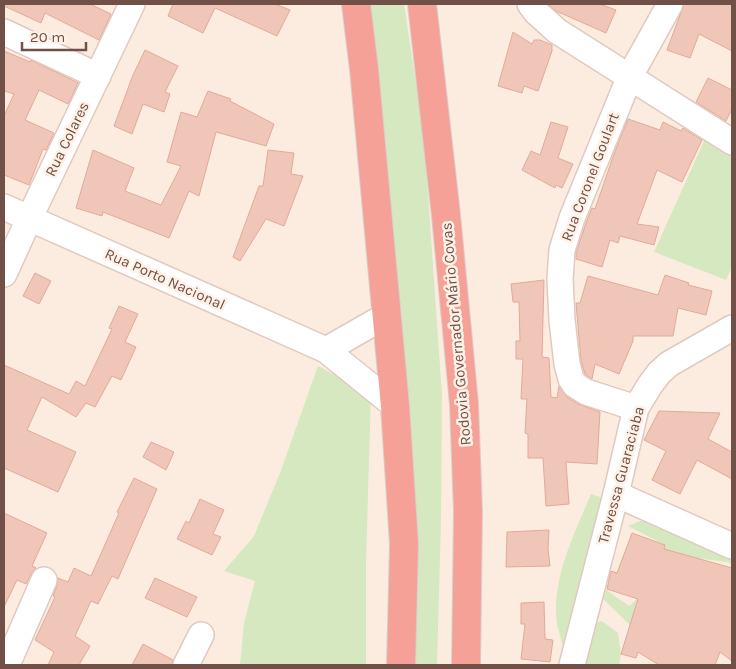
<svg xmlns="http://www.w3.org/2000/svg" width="736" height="669" viewBox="0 0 736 669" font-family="Karla,sans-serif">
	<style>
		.green { fill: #d6e8bf }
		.building { fill: #f0c6b8; stroke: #e3a998 }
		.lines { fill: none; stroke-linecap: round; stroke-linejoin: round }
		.minor-casing { stroke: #e1c9bf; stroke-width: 28 }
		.highway-casing { stroke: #d7cecc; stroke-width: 30 }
		.minor { stroke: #fff; stroke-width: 25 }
		.highway { stroke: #f6a197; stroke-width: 28 }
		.labels { text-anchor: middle; stroke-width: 5; stroke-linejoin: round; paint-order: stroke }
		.street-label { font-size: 15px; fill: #715048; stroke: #fff1e5 }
	</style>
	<rect width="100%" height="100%" fill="#fcece0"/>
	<!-- green -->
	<g class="green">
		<path d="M365 4H404L424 137 442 395 441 522 437 665H398Z"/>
		<path d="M705 139 732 155V267L726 280 654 252Z"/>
		<path d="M318 366 371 394 366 561V665H240L244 623 255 581 224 571 254 536 280 473Z"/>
		<path d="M591 494 603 498 564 651C562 642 559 633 557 624 551 579 574 535 591 494Z"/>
		<path d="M640 521 667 523 732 554V564L726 562 697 558 677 553 646 630 630 625 603 599 602 587 629 606C648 592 657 567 665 545L628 526Z"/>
		<path d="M602 621 618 633 621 654 619 665H579L590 624Z"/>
	</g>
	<!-- building -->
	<g class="building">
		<path d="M4 4H90L111 14 99 40 45 13 41 23 4 6Z"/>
		<path d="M173 4H275L290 10 277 36 215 8 203 33 168 16Z"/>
		<path d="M548 4H600L616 10 606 33 556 11Z"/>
		<path d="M684 4H732V51L699 34 690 58 667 50Z"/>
		<path d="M513 32 532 44 534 40H540L552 45V51L538 91 524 86 522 93 498 86Z"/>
		<path d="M145 50 178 66 165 92 170 94 164 112 143 104 132 134 114 126 133 75Z"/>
		<path d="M4 51 30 62 31 60 78 83 68 104 39 90 25 120 54 133 46 150 43 149 29 185 4 175V116L14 94 4 91Z"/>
		<path d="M708 78 732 90V109L726 121 696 102Z"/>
		<path d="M208 91 231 99 230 101 274 124 266 146 216 132 199 196 189 191 169 238 103 212 102 216 76 208 93 150 134 168 125 191 161 205 181 166 167 162 181 112 197 117Z"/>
		<path d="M628 119 660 130 663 122 681 131 683 128 702 140 682 182 657 170 637 224 659 227 654 245 620 236 618 243 610 240 602 267 576 259V253L586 223 592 208 595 209 614 154Z"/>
		<path d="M551 122 568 127 558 158 573 164 562 188 556 185 555 188 522 170 531 151 540 155Z"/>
		<path d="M268 150 294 153 291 174 303 176 284 226 266 219 240 261 233 257 259 186H263Z"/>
		<path d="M35 273 51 281 39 304 23 296Z"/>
		<path d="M665 275 689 283 688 285 712 291 706 315 678 308 673 336H633V341L619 374 595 364 592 379 585 374 581 361 576 303H580L588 276 658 295Z"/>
		<path d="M544 280 542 357 549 358 551 397 557 398 559 386 567 397 578 404 600 412 597 464 566 462 569 504 546 506 543 458H528V434L525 433 527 399H521L523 359H516V341H520L519 302H513L511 284Z"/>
		<path d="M119 306 138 314 125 342 136 347 121 380 112 376 95 407 86 403 76 417 42 397 27 430 76 452 58 492 4 468V365L69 394 76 381 85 386 112 329 109 328Z"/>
		<path d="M659 411 720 413 708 439 732 452V479L697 460 680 494 652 480 666 451 644 440Z"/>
		<path d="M151 442 174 452 166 470 143 457Z"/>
		<path d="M134 478 157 489 118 579 112 576 98 604 91 601 75 636 90 646 79 665H48L54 652 35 640 55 597 53 596 57 586 58 578 68 582 74 568 91 576 119 513 117 512Z"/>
		<path d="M200 499 224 510 213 534 221 537 212 555 177 539 186 521 189 523Z"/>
		<path d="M4 513 47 533 32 566 36 568 31 574 26 584 17 580 4 607Z"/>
		<path d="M549 530 548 548 550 566 506 567 507 532Z"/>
		<path d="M632 533 665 545 664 549 732 568V661L720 652 715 665H659L638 652 636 658 621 654 638 599 607 589 611 571 617 573Z"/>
		<path d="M155 578 197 597 187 617 145 598Z"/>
		<path d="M544 602 545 639 553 640 550 662 521 659 525 624H521V603Z"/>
		<path d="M143 644 173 660 172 665H132Z"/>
	</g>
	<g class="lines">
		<!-- minor casing -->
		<g class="minor-casing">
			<g id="minor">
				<path d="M530 4 536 12 557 31 732 142"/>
				<path d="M4 32 98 76"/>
				<path d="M4 207 326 350 395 406"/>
				<path d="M4 274 29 219 132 4"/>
				<path d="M326 350 387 315"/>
				<path d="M636 408 586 392 575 385 571 379 567 364 562 320 560 279 562 250 572 218 630 76 670 4"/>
				<path d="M616 494 732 546"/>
				<path d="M7 665 44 580"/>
				<path d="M186 665 201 635"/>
				<path d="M572 665 616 494 636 408 650 385 659 373 669 364 732 328"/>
			</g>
		</g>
		<!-- highway casing -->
		<g class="highway-casing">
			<g id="highway">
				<path d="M356 4 364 69 395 406 404 544 401 665"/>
				<path d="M422 4 446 215 464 404 468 512 466 665"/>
			</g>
		</g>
		<!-- minor -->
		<use href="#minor" class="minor"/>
		<!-- highway -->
		<use href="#highway" class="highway"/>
	</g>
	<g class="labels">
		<!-- street labels -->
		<g class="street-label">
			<text transform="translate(67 139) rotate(-64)" y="5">Rua Colares</text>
			<text transform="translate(590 177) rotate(-69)" y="5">Rua Coronel Goulart</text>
			<text transform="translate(165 279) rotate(24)" y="5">Rua Porto Nacional</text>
			<text transform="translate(456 334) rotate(-95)" y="5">Rodovia Governador Mário Covas</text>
			<text transform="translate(621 475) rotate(-75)" y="5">Travessa Guaraciaba</text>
		</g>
	</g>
	<!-- border -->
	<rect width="736" height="669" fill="none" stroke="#715048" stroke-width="10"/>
	<!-- scale -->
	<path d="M22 42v8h64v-8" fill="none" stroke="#715048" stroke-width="2.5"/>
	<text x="30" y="42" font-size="15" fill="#715048" stroke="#fff1e5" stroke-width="4" paint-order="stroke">20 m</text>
</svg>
